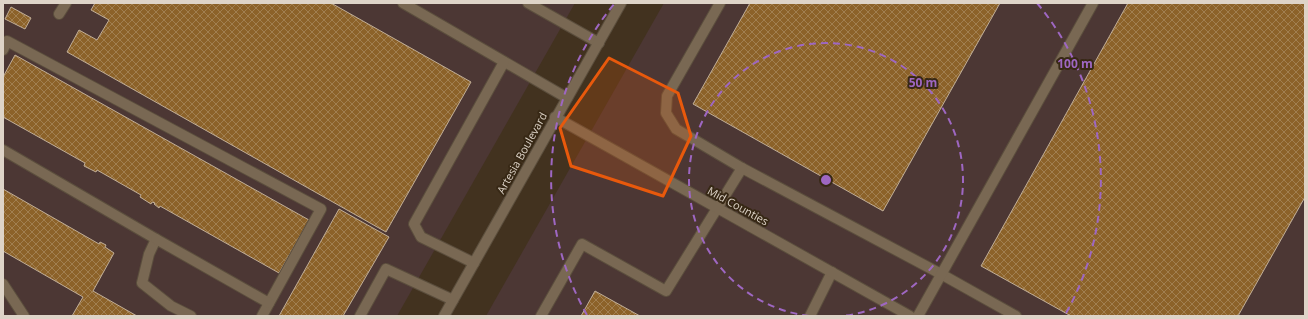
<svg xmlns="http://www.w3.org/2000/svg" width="1308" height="319" viewBox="0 0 1308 319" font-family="'Open Sans',sans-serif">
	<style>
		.industrial { fill: #4c3734 }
		.building { fill: url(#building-cross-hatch); stroke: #c1ae97 }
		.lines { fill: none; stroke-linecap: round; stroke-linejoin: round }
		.lane-casing { stroke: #5b4e3d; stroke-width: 12 }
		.street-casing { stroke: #5b4e3d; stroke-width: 12 }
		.secondary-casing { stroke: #5b4e3d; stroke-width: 12 }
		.lane { stroke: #796853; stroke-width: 10 }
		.street { stroke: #796853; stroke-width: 10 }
		.secondary { stroke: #796853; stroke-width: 10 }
		.marked { fill: #e8590c; fill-opacity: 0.2; stroke: #e8590c; stroke-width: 3; stroke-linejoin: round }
		.ring { fill: none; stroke: #9e67c2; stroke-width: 2; stroke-dasharray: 7 5 }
		.labels { text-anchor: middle; stroke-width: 4; stroke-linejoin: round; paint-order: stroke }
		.street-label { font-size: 11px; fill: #ded4c8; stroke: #372815 }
		.centre { fill: #9e67c2; stroke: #372815; stroke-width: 2 }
		.ring-label { font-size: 12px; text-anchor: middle; font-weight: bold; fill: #9e67c2; stroke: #372815; stroke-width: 4; stroke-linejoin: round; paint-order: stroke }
	</style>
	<defs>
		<pattern id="building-cross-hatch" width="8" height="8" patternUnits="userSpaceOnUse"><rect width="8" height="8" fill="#8c6229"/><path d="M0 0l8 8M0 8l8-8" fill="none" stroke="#a17f50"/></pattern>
	</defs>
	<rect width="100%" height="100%" fill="#42321f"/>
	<!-- industrial -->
	<g class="industrial">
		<path d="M3 3H575L397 316H3Z"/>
		<path d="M664 3H1305V316H486Z"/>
	</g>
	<!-- building -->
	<g class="building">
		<path d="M95 3H331L471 82 386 232 67 52 79 30 97 40 109 20 91 10Z"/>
		<path d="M750 3H1000L883 211 693 104Z"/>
		<path d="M1128 3H1305V197L1238 316H1071L981 266Z"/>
		<path d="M11 7 31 18 25 29 5 19Z"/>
		<path d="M15 55 309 220 279 273 160 206 159 208 154 204 155 203 152 202 151 204 140 197 141 195 97 170 96 172 84 166 85 163 3 117V77Z"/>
		<path d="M3 189 99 244 100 242 106 245 105 247 114 253 93 291 137 316H72L83 297 3 251Z"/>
		<path d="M339 209 389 237 343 316H279Z"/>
		<path d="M595 291 640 316H581Z"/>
	</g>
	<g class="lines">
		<!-- lane casing -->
		<g class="lane-casing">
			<g id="lane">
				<path d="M403 3 567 98"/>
				<path d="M528 3 599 43"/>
				<path d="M59 14 66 3"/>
				<path d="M3 50 7 41 321 209 262 316"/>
				<path d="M3 150 156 239 149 254 142 283 171 306 191 316"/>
				<path d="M742 168 941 274 1016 316"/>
				<path d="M156 239 269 303"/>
				<path d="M474 263 421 237 414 224 504 62"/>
				<path d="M3 284 24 316"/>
				<path d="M360 316 386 269 453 300"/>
				<path d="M541 316 582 244 666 291 742 168 676 129 666 113 667 96 720 3"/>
				<path d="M810 316 832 272"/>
			</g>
		</g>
		<!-- street casing -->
		<g class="street-casing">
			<g id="street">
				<path d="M555 117 910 316"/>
				<path d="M918 316 1093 3"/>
			</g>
		</g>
		<!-- secondary casing -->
		<g class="secondary-casing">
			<path id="secondary" d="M444 316 621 3"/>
		</g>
		<!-- lane -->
		<use href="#lane" class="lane"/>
		<!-- street -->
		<use href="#street" class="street"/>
		<!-- secondary -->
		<use href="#secondary" class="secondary"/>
	</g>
	<!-- marked area -->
	<path class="marked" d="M609 58 678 93 691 136 663 196 571 166 560 128Z"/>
	<!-- distance rings -->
	<g class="ring">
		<path d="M809 316A137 137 0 1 1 843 316"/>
		<path d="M587 315A275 275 0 0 1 615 3M1037 3A275 275 0 0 1 1065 315"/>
	</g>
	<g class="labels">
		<!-- street labels -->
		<g class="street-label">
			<text transform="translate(522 153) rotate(-61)" y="4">Artesia Boulevard</text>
			<text transform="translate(738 206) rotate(29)" y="4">Mid Counties</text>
		</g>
	</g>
	<circle cx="826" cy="180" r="6" class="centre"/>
	<g class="ring-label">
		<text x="1075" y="68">100 m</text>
		<text x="923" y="87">50 m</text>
	</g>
	<!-- border -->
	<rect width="1308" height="319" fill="none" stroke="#ded4c8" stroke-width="8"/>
</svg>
